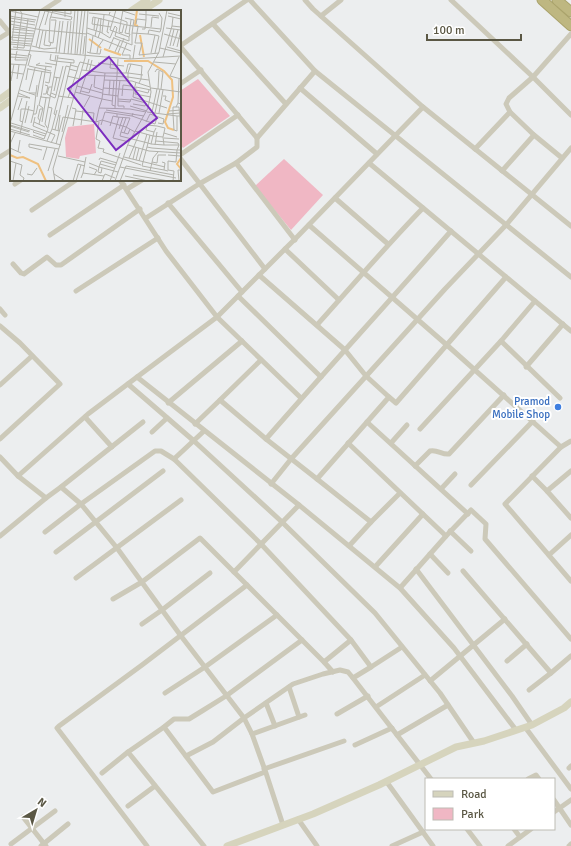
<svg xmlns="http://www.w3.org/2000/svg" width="571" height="846" viewBox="0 0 571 846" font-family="Signika,sans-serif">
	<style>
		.green { fill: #f0b7c4 }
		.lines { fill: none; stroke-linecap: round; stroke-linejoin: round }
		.highway-casing { stroke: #aaa36c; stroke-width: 11 }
		.street { stroke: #ccc9b9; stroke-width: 5 }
		.secondary { stroke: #d6d4bd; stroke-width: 7 }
		.highway { stroke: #beb781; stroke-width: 9 }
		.shop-dot { fill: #3f7fe0; stroke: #fff; stroke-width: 1.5 }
		.labels { text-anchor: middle; stroke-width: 4; stroke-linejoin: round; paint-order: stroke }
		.shop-label { font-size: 11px; fill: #366cbe; stroke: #fff; text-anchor: end }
		.inset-river { fill: none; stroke: #efc181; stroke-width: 2 }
		.inset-road { fill: none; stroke: #b2b2ab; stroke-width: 1 }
		.view { fill: #7b2cbf; fill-opacity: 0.15; stroke: #7b2cbf; stroke-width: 2 }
		.inset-edge { fill: none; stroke: #5a5744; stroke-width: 2 }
	</style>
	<rect width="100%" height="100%" fill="#eceeef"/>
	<!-- green -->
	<g class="green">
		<path d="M198 79 230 116 183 148 180 144V91Z"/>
		<path d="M284 159 323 195 291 230 255 186Z"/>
	</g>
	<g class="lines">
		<!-- highway casing -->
		<g class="highway-casing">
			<g id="highway">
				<path d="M542 0 571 26"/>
				<path d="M557 0 571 12"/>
			</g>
		</g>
		<!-- street -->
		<g class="street">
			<path d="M250 0 315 71 571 277"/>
			<path d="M451 0 533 77 571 115"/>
			<path d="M42 11 59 0"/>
			<path d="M321 16 341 0"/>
			<path d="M0 21 9 32"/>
			<path d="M213 24 286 104"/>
			<path d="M0 38 11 31"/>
			<path d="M180 46 257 138"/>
			<path d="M180 46 247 0"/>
			<path d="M180 84 201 70"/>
			<path d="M300 88 377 154"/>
			<path d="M423 107 571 226"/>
			<path d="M475 149 510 112"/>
			<path d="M180 155 238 115"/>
			<path d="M0 157 11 150"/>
			<path d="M180 158 265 269"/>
			<path d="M562 158 534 135 510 112 506 104 509 98 533 77 571 34"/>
			<path d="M369 163 571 331"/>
			<path d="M502 171 534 135"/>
			<path d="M120 180 166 251 217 317 298 236 423 107 313 9 305 0"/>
			<path d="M15 184 21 180"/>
			<path d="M127 189 142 180"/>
			<path d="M335 198 388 244"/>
			<path d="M168 203 242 292"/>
			<path d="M32 210 76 180"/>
			<path d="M146 218 199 184 236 163"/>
			<path d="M309 225 448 346 561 447 571 441"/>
			<path d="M50 235 124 185"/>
			<path d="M295 240 236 163 257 147V138L315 71"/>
			<path d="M285 249 339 300"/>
			<path d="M13 264 21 273 24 274 47 257 56 265H61L140 209"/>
			<path d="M259 275 345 350 366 376 389 397 317 479 371 522 349 546"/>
			<path d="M76 291 158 238"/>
			<path d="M238 296 321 377"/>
			<path d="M0 309 5 315"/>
			<path d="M317 325C352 286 386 246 423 208"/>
			<path d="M0 326 20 343 60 384 0 439"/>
			<path d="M501 341 535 301"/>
			<path d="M526 367 563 324"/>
			<path d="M128 384 194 441 282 522 375 613 440 693 474 743"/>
			<path d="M0 385 32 356"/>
			<path d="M389 397 396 403 506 277"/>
			<path d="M301 398 217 317 137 377 299 505 400 588 454 648 516 730"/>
			<path d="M220 400 261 360"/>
			<path d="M168 403 242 341"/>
			<path d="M85 417 112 447"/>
			<path d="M367 422 468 514"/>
			<path d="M195 424 220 400 266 439"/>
			<path d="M420 429 501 341 560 398"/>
			<path d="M152 432 167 418"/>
			<path d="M348 443 446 536 471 510 486 524 485 539 571 639"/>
			<path d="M391 443 407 425"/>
			<path d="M561 447 505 504 571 581"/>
			<path d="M0 457 18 476 46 498 61 487 81 504 117 548 181 636 244 718 252 734 266 773 283 825"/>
			<path d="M174 459 204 431"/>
			<path d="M415 466 430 451C437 449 442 455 449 454L504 395"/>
			<path d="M571 471 547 491 571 518"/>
			<path d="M18 476 88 414 137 377"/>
			<path d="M532 476 547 491"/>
			<path d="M317 479 266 439C327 369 390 301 451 231"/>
			<path d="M271 484 291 459 445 289 506 225 571 148"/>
			<path d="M471 485 533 421"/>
			<path d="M61 487 143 422"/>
			<path d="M441 489 455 474"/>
			<path d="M299 505 234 572 324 662 333 672"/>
			<path d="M371 522 400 493"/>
			<path d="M450 531 471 551"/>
			<path d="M45 532 81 504 155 451H161L174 459 261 544 351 640 371 667 402 647"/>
			<path d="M0 536 46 498"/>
			<path d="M56 552 163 471"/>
			<path d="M430 554 448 573"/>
			<path d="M549 555 571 535"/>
			<path d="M375 567 423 514"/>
			<path d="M416 569 512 696 532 725"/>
			<path d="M463 571 551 673 571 656"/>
			<path d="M76 578 181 500"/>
			<path d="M400 588 446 536"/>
			<path d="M113 599 142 582 200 538 234 572"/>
			<path d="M142 624 162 610 210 573"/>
			<path d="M507 661 527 644"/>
			<path d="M324 662 351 640"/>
			<path d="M371 667 353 678 431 779"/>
			<path d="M430 681 505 619"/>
			<path d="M289 687 299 717"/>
			<path d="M529 690 551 673"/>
			<path d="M165 693 205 667 277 615"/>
			<path d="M266 703 275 726"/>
			<path d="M376 707 425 675"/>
			<path d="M337 714 368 696"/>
			<path d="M164 727 174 719H189L202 711 226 696 302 640"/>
			<path d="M525 727 571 789"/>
			<path d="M252 734 305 715"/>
			<path d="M397 735 448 705"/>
			<path d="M355 745 392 728"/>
			<path d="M186 756 213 742 244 718 293 684 323 674 340 670 348 672 353 678"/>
			<path d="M569 768 571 766"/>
			<path d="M264 769 344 741"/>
			<path d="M102 773 128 752"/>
			<path d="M528 779 536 775 539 779"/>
			<path d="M386 781 433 846"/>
			<path d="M554 800 571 825"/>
			<path d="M128 806 155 786"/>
			<path d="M554 812 571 800"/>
			<path d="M23 817 46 846"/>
			<path d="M298 819 317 846"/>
			<path d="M467 829 480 846"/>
			<path d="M514 829 520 837"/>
			<path d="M11 844 55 811"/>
			<path d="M41 846 68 824"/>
			<path d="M147 846 57 728 59 726 142 665 247 585"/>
			<path d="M204 846 128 752 164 727 213 792 265 772"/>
			<path d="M392 846 423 832"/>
			<path d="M508 846 531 829"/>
			<path d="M569 846 571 844"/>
		</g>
		<!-- secondary -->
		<g class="secondary">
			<path d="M131 11 147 0"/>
			<path d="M142 11 159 0"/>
			<path d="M0 99 11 91"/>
			<path d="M0 108 11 100"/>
			<path d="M227 846 313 814 379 785 456 747 484 741 532 725 564 708 571 702"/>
		</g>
		<!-- highway -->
		<use href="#highway" class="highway"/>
	</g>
	<!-- markers -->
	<circle class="shop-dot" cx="558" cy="407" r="4"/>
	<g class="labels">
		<!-- shop labels -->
		<g class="shop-label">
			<text x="550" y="405">Pramod<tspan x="550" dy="13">Mobile Shop</tspan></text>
		</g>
	</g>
	<!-- overview -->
	<g transform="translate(10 10)">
		<rect width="171" height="171" fill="#eceeef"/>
		<path d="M84 114 86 143 70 146 69 149 56 147 55 128 58 117Z" fill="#f0b7c4"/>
		<path class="inset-river" d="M127 0 125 15 128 16M130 25 134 47M79 29 91 38M94 39 111 45M114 51H138L154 61 162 70 163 87 155 112 158 118 164 120M0 145 7 148 13 147 28 154 36 171M171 148 167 154 171 159"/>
		<path class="inset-road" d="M31 0 62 7 61 10M55 0V3L61 4V0M106 0 100 20 119 27 120 24 115 23 117 15 123 16 124 10 115 8M110 0 125 5M113 0 109 22 112 23 114 15M0 1 28 7M43 1 55 3V7M79 3 99 5 100 2M149 3 152 8 151 19M158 3 171 6M129 4 149 6M99 5 117 12V15L83 7 82 14 101 17M0 6 5 7 6 0M158 6 171 9M41 7 61 10M163 7 162 16 171 17M0 8 25 12M91 8 90 22 92 23 94 5M18 9 15 31 2 30 5 7 26 10M41 10H46L43 33 39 32 40 9 43 0M0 11 25 15M0 14 32 20 77 24M126 14 127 9 136 10V0M35 15 39 0M3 17 17 19M128 17 125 33H132L129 45 149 43M141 17 142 7 149 8M77 18 90 22 88 28M156 18 171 20 167 37M2 19 24 21M29 19 35 1M132 19H135L136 10M84 20 85 8M36 21 34 35 40 36 41 32M2 22 24 24M77 23 121 41M92 23 100 28 105 16 107 18 105 26 119 31V27M99 23 97 22 99 11M119 24 121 10M138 24 122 23 123 16 151 19 150 22M154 24 171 29M2 25 23 26M145 25 138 24 139 20 150 22M85 26 89 8M0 27 23 29M104 28 117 33 112 45H120V49M0 32 21 34M117 33 122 35V23M0 34 21 36M22 36 34 39 46 38M160 36 164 19M163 36 168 20M3 37 14 38 15 31H23M26 37 30 19M157 37 171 41M150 38 171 43M0 39 120 49 171 46M29 39 33 20M99 39 104 27M7 40 12 4 10 0M7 41 5 50H17M77 42 80 43 83 26M105 42 110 31M46 43 50 11M49 43 53 11M80 43 90 44 91 39M87 43 88 37 93 30M108 43 114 28M141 43 145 25 149 26 145 43M0 44 18 46M19 44 30 0M41 44 40 50 45 51 46 45M54 44 58 11M58 44 61 11M61 44 65 0M65 44 68 0M67 44 72 0M73 44 75 26M70 45 75 0M0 47 17 48M153 47 162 16M169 47 160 66 171 69M48 48 64 50V53M101 49 100 58 107 59M123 49 125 35M45 51 64 53M144 52 166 54M30 53 26 55 42 57M35 53 47 55M88 53 114 56M0 54 16 55M18 56 21 45 18 44M19 56 41 61M36 56 31 87 40 88M68 57 70 52 86 56M18 59 41 63M59 59 67 61 68 57 60 55M76 61 79 49M0 62 13 64M79 62 82 50M145 62 147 59 153 62 151 79M95 63H118L121 54 132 56 131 69 139 70M116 63 118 54H121M76 65 118 67 131 69 129 73M57 66 70 69M85 66 84 77 93 80M44 67 50 68 53 56M7 69 9 55M169 69 168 93 171 94M16 70 18 58M94 70 122 71 140 77M104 70 102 95 105 96M1 71 4 54M118 71V63L133 65M35 72 39 73 41 62M29 74 32 61M67 76 92 83M126 77 125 84 141 87M126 77 141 80M93 78 124 80 126 72M141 78 171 82M148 79 149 61M10 80 25 85M124 80 123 87 157 98M126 80 138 83 139 80M19 81 25 58M44 81 47 67M71 81 79 83 82 74M65 82 92 89 95 63 72 60M19 83H26L27 75M70 83 76 65M33 84H36L38 76 35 75M92 84 108 86V96H114V98M46 85 50 68M99 85 100 70M8 86 20 88 8 83M40 86 45 88 46 85 41 83M41 86 37 84 39 77H42M48 86 63 88M108 86 110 70M112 86 113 75 121 76M153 86H156L155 90 160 92M27 87 29 74M58 88 67 61M108 89 121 90M102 91 92 89 89 98 120 99 136 102M108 91 120 92 121 89 136 93 135 96 123 94M168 93 166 97H169L171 121M120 96 137 101M74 97 80 86M166 97H163V104L164 120 167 121V106H171M62 98 66 99 63 116M105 98 108 49M16 99 24 101 26 83M8 100 12 88M96 100 134 106M66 101 84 103 83 111M159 101 171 100M137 102 167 106M142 102 147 79M145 103 150 79M149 103 153 80M23 104H26L28 95M107 104V107L120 108M157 104 170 103M46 105 44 104 53 69 56 56 60 57M122 106 145 114 147 107M25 107 23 116 45 125 41 133M109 107 103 128 119 132M30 111 28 108 30 99H33M13 112 10 111 11 99H16M24 112 35 117M32 112 36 88M86 112 89 98M89 112 86 129 90 131 88 138 94 139 93 142 131 155M136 112 140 104 154 109 153 114 148 113M1 113 36 124M15 113 19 96M21 113 24 101M0 114 19 44M29 114 33 98 29 95 31 86M0 115 20 121M71 115 73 100M91 115 95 102 122 106 123 103M0 116 19 122M100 116 103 106 107 107M38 118 42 98 38 97M146 118 144 122 136 120 137 115 147 116M0 119 20 125M42 119 47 100M109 119 113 107M120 119 118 124 111 122 110 126 138 133 137 137 142 138 167 140 166 152 158 151V160L164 161 163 171M25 120 23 122 35 126M45 120 61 53M0 121 51 135M48 121 50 105M125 121 143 126 141 134 138 133 140 125M52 122 58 95M111 122 116 108M144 122 143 126 153 127 155 118 147 116M114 123 120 108M154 123 167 127M10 124 17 91M23 125 34 129 38 119 35 114 48 45M153 127 154 135H169L167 140H171M154 128 169 129M37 131 42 119 49 121M146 131 168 133 169 135M0 134 5 123M46 134 53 107 86 112 92 110 116 117 125 122M141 134 154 135M118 135 139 141 171 143M145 135 147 122M0 138 11 143M32 140 19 137V134L37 137M8 142 10 130M158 145 170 146M48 146 75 152M114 147 155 157M119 148 130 122M123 149 126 137M33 150 37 137 49 139M89 150 90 148 107 153M126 150 129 138M0 151 12 155 10 165 14 168 13 171M129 151 137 124M133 152 132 156 154 160M133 152 137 137M142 152 147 153 148 145H156M152 152 155 153 154 160 158 161M79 153 89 157 88 162 91 163 92 158M90 154 104 158M106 155 91 151 89 157 108 162M79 157 87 160 84 165M110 157 166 168M38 161 45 139M140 161 143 148 148 142M73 163 76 147M17 164 22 165 27 158M44 164 55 171M123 165 159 171M94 166 95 164 105 168M115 166 138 171M71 168 73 163 94 166 92 171M3 171 6 153M45 171 43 159 75 48 78 0M63 171 68 154 75 156M66 171 71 155M100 171 110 143M105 171 118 134 138 98 141 82 138 62 149 42 157 0M110 171 116 156 164 165M169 171 168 160H171"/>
		<path class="view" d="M99 47 147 108 106 140 58 79Z"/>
		<rect width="171" height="171" class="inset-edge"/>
	</g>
	<!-- legend -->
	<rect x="425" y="778" width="130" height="52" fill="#ffffff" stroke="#bdbcb4"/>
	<rect x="433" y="791" width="20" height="6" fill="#d6d4bd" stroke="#bdbcb4"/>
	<text x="461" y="798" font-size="12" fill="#5a5744">Road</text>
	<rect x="433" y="808" width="20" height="12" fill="#f0b7c4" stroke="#bdbcb4"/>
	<text x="461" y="818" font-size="12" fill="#5a5744">Park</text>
	<!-- north arrow -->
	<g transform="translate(36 810) rotate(38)" stroke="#ffffff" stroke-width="3" paint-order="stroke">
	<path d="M0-3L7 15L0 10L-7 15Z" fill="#5a5744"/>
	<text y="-6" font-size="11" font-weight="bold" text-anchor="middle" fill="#5a5744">N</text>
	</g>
	<!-- scale -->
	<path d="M427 34v6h94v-6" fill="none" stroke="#5a5744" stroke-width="2"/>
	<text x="433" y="34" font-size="12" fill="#5a5744" stroke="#ffffff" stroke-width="3" paint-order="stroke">100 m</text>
</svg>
